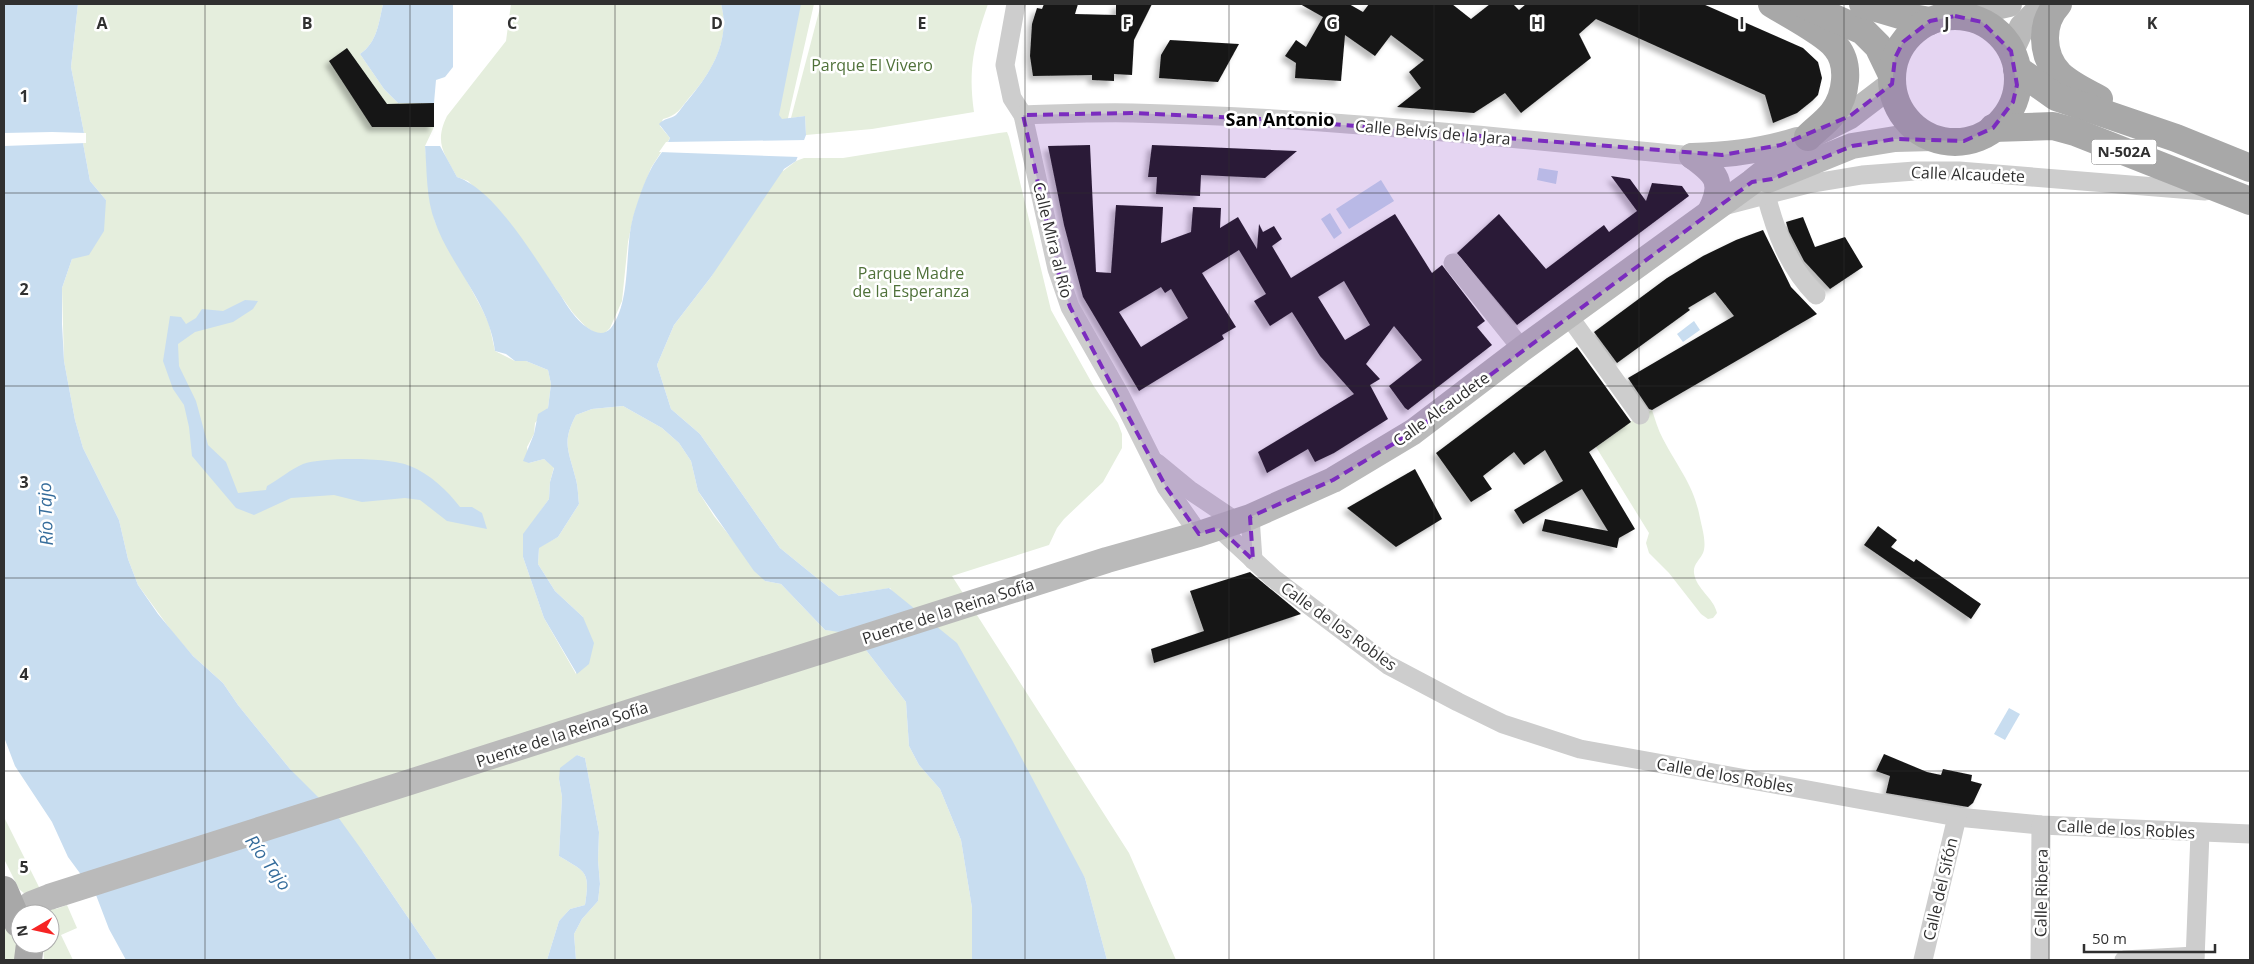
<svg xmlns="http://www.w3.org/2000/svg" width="2254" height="964" viewBox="0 0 2254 964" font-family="'Open Sans',sans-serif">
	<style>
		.green { fill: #e5eedd }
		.water { fill: #c8ddf0 }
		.pier { fill: #fff }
		.building { fill: #171717; fill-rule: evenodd; filter: url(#shadow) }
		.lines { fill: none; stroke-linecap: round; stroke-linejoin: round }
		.minor { stroke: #cdcdcd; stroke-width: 19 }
		.secondary { stroke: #bababa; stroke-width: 26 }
		.primary { stroke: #a8a8a8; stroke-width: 28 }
		.marked { fill: #7b2cbf; fill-opacity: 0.2; stroke: #7b2cbf; stroke-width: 4; stroke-dasharray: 10 6; stroke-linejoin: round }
		.grid { fill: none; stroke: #303030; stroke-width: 1; stroke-opacity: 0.55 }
		.labels { text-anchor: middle; stroke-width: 5; stroke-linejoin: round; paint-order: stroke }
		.shield { fill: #fff; stroke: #6e6e6e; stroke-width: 1 }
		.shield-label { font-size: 15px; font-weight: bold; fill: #303030 }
		.park-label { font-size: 16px; fill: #4f7139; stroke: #fff }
		.street-label { font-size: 16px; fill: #303030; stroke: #fff }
		.neighbourhood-label { font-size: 18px; font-weight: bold; fill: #000; stroke: #fff }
		.water-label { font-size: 18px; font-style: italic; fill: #356c9b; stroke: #fff }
		.grid-label { font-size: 16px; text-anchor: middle; font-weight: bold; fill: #303030; stroke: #fff; stroke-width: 5; stroke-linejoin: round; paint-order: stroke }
	</style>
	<defs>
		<filter id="shadow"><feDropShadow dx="-4.5" dy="4.5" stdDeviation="2.5" flood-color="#0004"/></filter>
	</defs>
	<rect width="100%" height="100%" fill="#fff"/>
	<!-- green -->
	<g class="green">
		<path d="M78 4H383C379 22 377 43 360 54L384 89 398 103H434V127L425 146 431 205 435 222 482 309 489 324 495 351 515 361H526L548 370 551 384 548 408 535 423 534 434 527 447 529 463 544 459 554 467 550 482 549 499 539 513 523 557 544 618 576 674 583 617 555 591 538 564 539 547 558 537 579 504C578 495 578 485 575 476 568 449 562 442 576 415L592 409 623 406 662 428 679 443 691 461 698 491 714 516 765 581 781 584 825 630 847 632 866 650 906 702 909 746 919 765 940 789 961 840 972 908V960H576L574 934 582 919 598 901 600 884 598 860 599 832 585 758 577 755 559 779 562 797 559 856C587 873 590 871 585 905L570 909 559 921 547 960H437L364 853 290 769 238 705 223 683 193 656 173 633 138 585 128 559 119 520 83 448 75 420 64 361 62 288 72 259 106 200 90 181 83 143 84 133 71 67Z"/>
		<path d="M511 4H721C731 39 712 72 689 98 680 109 678 115 663 119L660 126 670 138 651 168 640 196 633 218 628 242 622 301 610 328 605 333H595L585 326 573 313 513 228 468 181 457 177C444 153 434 143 447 116L506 41Z"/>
		<path d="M765 4H814L788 118 783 171 796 161 804 158H843L999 133 1007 132 1009 137 1051 310 1093 385 1118 423 1122 434V448L1103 482 1064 519 1057 528 1049 545 952 576 1129 853 1176 960H1107L1085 878 890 588 839 596 780 548 700 434 671 409 657 365 674 325 711 277 739 228Z"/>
		<path d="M821 4H988C974 45 968 67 974 112L872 129 806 135 805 116 791 118Z"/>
		<path d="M1652 410C1655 419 1658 430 1663 439 1678 468 1694 485 1700 518 1702 528 1707 543 1703 553 1700 560 1693 564 1694 573 1696 589 1714 598 1717 613L1713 618 1708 619 1701 614 1669 573 1649 553 1646 543 1649 533 1596 447 1633 420Z"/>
		<path d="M4 817 39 887 56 909 67 905 77 928 61 935 73 960H44L43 944H50V914H33L25 894 19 889 4 859Z"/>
		<path d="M4 925C23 932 20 943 19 960H4Z"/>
	</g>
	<!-- water -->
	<g class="water">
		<path d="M4 4H78L71 67 84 133 83 143 90 181 106 200 104 231 89 255 72 259 62 288V324L64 361 75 420 83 448 119 520 128 559 138 585 158 614 193 656 223 683 238 705 290 769 338 817 364 853 437 960H126L109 929 96 895 68 857 52 822 15 766 4 737Z"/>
		<path d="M383 4H453V67L445 77 436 80 434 103H398L384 89 360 54C377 43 379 22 383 4Z"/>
		<path d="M721 4H801L779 115 782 119 805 116 806 135 796 161 784 169 711 277 674 325 657 365 671 409 700 434 780 548 839 596 889 588 957 643 1012 740 1085 878 1107 960H972V908L961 840 940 789 919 765 909 746 906 702 866 650 847 633 825 630 781 584 765 581 754 571 698 491 691 461 679 443 662 428 623 406 592 409 576 415C562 442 568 449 575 476 578 485 578 495 579 504L558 537 539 548 538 564 555 591 583 617 594 643 589 664 577 674 544 618 523 557V534L549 499 550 482 554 468 544 459 529 463 523 461 534 434 538 414 548 408 551 384 548 370 526 361H515L506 354 495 351C489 301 451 267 435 222 426 199 427 170 425 146H440L457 177C496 190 535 259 559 293 567 305 575 320 588 328 595 333 604 336 611 328 632 300 624 250 633 217 638 200 644 182 652 167 658 157 665 149 670 138L659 124C664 118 671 119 676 115 680 111 684 104 688 100 711 73 731 40 721 4Z"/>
		<path d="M1539 168 1558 171 1556 184 1537 180Z"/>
		<path d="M1381 180 1394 201 1349 229 1336 209Z"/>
		<path d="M1330 213 1342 233 1334 239 1321 219Z"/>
		<path d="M245 300 258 301 253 309 233 322 195 332 178 344 179 366 196 401 208 445 226 462 238 493 266 490 267 486C278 480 291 469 303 464 323 457 390 457 410 466 430 474 447 490 460 507H472L482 513 487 529 447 521 420 500 405 498 362 502 334 495 291 498 254 515 236 508 192 456 189 427 184 405 173 389 163 361 170 316 181 317 186 324 196 318 202 309 223 311Z"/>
		<path d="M1694 321 1700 330 1683 342 1677 334Z"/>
		<path d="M2009 708 2020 714 2005 740 1994 734Z"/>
		<path d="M577 755 585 758 599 832 598 860 600 884 598 901 582 919 574 934 576 960H547L559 921 570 909 585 905C590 871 587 873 559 856L562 797 559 779 560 768Z"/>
	</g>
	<!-- pier -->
	<g class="pier">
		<path d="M52 132 86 133V143L4 146V133Z"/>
		<path d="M806 140 799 157 659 152 666 142Z"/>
	</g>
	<!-- building -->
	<g class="building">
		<path d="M1044 4H1078L1075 14 1116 15V4H1152L1134 40 1132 75 1114 74V81L1092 80V75L1033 76 1030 56 1032 24 1037 8 1042 9Z"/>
		<path d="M1300 4H1349L1363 12 1369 4H1452L1471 19 1490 4H1513L1519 10 1526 4H1703L1803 48 1818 62 1822 78 1818 95 1812 101 1797 113 1773 123 1765 95 1596 19 1579 34 1591 58 1521 113 1505 93 1474 113 1397 107 1421 88 1409 72 1424 60 1391 35 1375 56 1345 35 1341 81 1295 78 1296 63 1285 56 1296 40 1306 47 1323 17Z"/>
		<path d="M1170 40 1239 44 1218 82 1159 78 1161 55Z"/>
		<path d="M347 48 387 104 434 103V127H372L329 61Z"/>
		<path d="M1090 145 1096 272 1111 273 1116 205 1163 207 1161 243 1191 232 1193 207 1221 208 1220 228 1238 217 1257 249 1259 224 1263 232 1274 226 1282 239 1272 246 1291 278 1395 214 1432 273 1442 265 1485 321 1477 327 1492 345 1408 410 1405 408 1389 386 1422 360 1394 326 1366 364 1380 379 1370 385 1388 419 1334 453 1315 462 1308 449 1267 473 1258 452 1354 394 1320 356 1292 312 1270 326 1254 301 1266 294 1239 250 1202 273 1236 327 1222 335 1224 339 1139 391 1083 297 1064 225 1048 146ZM1344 281 1370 325 1345 340 1318 297ZM1161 287 1165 293 1171 289 1188 318 1141 347 1119 312Z"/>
		<path d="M1152 145 1203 147 1297 151 1265 178 1201 175 1200 196 1156 194 1157 177H1148Z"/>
		<path d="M1611 176 1630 179 1646 201 1652 183 1682 186 1689 196 1517 325 1457 253 1499 214 1546 269 1604 225 1609 232 1637 211Z"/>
		<path d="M1803 217 1815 247 1845 237 1863 267 1830 289 1804 261 1789 232 1786 222Z"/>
		<path d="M1763 230 1791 287 1817 314 1652 410 1649 409 1628 378 1734 316 1715 292 1688 308 1690 310 1617 363 1594 332 1667 278 1703 256 1736 240Z"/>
		<path d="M1577 347 1631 422 1589 452 1635 529 1619 538 1617 548 1542 531 1545 519 1608 531 1582 489 1523 524 1514 510 1563 481 1545 450 1524 465 1514 452 1483 476 1492 489 1471 502 1436 453Z"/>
		<path d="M1415 469 1442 519 1396 547 1347 508Z"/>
		<path d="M1878 526 1897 540 1891 547 1914 562 1916 559 1981 604 1971 619 1864 545Z"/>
		<path d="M1250 572 1301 614 1154 663 1151 649 1204 631 1190 591Z"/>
		<path d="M1884 754 1927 772 1941 775 1943 769 1972 775 1971 781 1982 784 1973 803 1968 807 1886 793 1890 776 1876 771Z"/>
	</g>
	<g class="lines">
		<!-- minor -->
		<g class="minor">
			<path d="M1016 4 1005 65 1012 98 1023 115 1057 269 1070 307 1120 395 1166 487 1199 534"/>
			<path d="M1023 115C1060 114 1097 112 1133 113 1320 117 1507 138 1692 156"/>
			<path d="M1766 195C1776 233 1788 266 1816 295"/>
			<path d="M1723 206 1808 184 1862 175 1915 171H1959L2205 191"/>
			<path d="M1453 263 1522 349"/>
			<path d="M1568 315 1640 415"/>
			<path d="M1157 463 1191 491 1237 522"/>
			<path d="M1250 517 1253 560"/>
			<path d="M1219 528 1273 578 1388 665 1458 702 1503 724 1580 749 1957 817 2041 825 2250 834"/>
			<path d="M1923 960 1957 817"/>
			<path d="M2040 960 2041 825"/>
			<path d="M2124 960 2195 956"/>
			<path d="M2195 960 2200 833"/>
		</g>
		<!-- secondary -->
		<g class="secondary">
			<path d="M1955 16 2009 4"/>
			<path d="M2011 51 2022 27 2045 4"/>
			<path d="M1692 156C1729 155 1763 151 1797 140"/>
			<path d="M1692 156C1717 174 1725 182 1710 212"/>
			<path d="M1768 180 1852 146 1895 139 1933 138"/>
			<path d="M22 914 31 904 49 897 1107 560 1199 534 1250 517 1333 480 1413 432 1522 349 1752 182 1808 137 1850 116 1892 84"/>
		</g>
		<!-- primary -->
		<g class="primary">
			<path d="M1772 4C1788 14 1825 33 1836 47 1851 65 1846 96 1833 113 1826 122 1816 129 1808 137"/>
			<path d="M1803 4 1863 31 1878 46 1892 75"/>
			<path d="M1863 4 1907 17 1930 21"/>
			<path d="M2058 4C2040 23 2041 55 2059 74 2070 85 2086 92 2099 99"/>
			<circle cx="1955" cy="79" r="63"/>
			<path d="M2017 69 2056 97 2176 138 2250 168"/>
			<path d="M1993 128 2053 126 2075 132 2250 201"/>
			<path d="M4 890 18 923"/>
			<path d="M28 960 30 944"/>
		</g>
	</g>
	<!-- marked area -->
	<path class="marked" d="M1955 16 1982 22 2011 51 2017 85 2013 102 1993 128 1964 141 1895 139 1852 146 1772 179 1752 182 1413 432 1333 480 1250 517 1253 560 1219 528 1199 534 1166 487 1070 307 1057 269 1023 115 1133 113 1280 120 1722 155 1781 145 1850 116 1892 84 1895 58 1903 42 1930 21Z"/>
	<!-- grid -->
	<path class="grid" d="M205 4V960M410 4V960M615 4V960M820 4V960M1025 4V960M1229 4V960M1434 4V960M1639 4V960M1844 4V960M2049 4V960M4 193H2250M4 386H2250M4 578H2250M4 771H2250"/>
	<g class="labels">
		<!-- shield labels -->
		<rect class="shield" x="2091.5" y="139.5" width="65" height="25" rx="4"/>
		<g class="shield-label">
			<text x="2124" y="157">N-502A</text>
		</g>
		<!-- park labels -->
		<g class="park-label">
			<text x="872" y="71">Parque El Vivero</text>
			<text x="911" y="279">Parque Madre<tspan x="911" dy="18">de la Esperanza</tspan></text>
		</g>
		<!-- street labels -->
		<g class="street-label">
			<text transform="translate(1433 132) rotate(5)" y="6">Calle Belvís de la Jara</text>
			<text transform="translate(1968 174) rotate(2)" y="6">Calle Alcaudete</text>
			<text transform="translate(1053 240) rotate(76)" y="6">Calle Mira al Río</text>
			<text transform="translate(1441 409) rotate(-36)" y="6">Calle Alcaudete</text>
			<text transform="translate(948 611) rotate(-18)" y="6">Puente de la Reina Sofía</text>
			<text transform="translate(1339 626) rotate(36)" y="6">Calle de los Robles</text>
			<text transform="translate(562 734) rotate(-18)" y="6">Puente de la Reina Sofía</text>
			<text transform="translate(1725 775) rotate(10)" y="6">Calle de los Robles</text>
			<text transform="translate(2126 829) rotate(3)" y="6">Calle de los Robles</text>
			<text transform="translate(1940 889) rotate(-77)" y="6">Calle del Sifón</text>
			<text transform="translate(2041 893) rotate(-89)" y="6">Calle Ribera</text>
		</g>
		<!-- neighbourhood labels -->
		<g class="neighbourhood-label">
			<text x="1280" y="126">San Antonio</text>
		</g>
		<!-- water labels -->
		<g class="water-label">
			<text transform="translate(46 514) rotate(-92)" y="6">Río Tajo</text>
			<text transform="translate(268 863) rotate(54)" y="6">Río Tajo</text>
		</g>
	</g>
	<g class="grid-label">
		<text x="102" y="29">A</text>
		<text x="307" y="29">B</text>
		<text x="512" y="29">C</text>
		<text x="717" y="29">D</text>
		<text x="922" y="29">E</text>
		<text x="1127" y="29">F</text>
		<text x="1332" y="29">G</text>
		<text x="1537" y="29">H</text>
		<text x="1742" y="29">I</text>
		<text x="1947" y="29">J</text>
		<text x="2152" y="29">K</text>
		<text x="24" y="102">1</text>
		<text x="24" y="295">2</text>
		<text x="24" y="488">3</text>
		<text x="24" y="680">4</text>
		<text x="24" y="873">5</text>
	</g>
	<!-- border -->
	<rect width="2254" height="964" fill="none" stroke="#303030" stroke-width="10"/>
	<!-- north arrow -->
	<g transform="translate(35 929) rotate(261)"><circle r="24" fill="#ffffff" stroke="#acacac"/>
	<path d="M0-4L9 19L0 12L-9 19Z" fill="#f62424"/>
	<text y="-8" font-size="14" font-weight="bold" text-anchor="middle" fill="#303030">N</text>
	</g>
	<!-- scale -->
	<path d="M2084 944v8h131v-8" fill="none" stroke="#303030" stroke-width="2.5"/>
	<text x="2092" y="944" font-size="15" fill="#303030" stroke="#ffffff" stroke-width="4" paint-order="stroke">50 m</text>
</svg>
